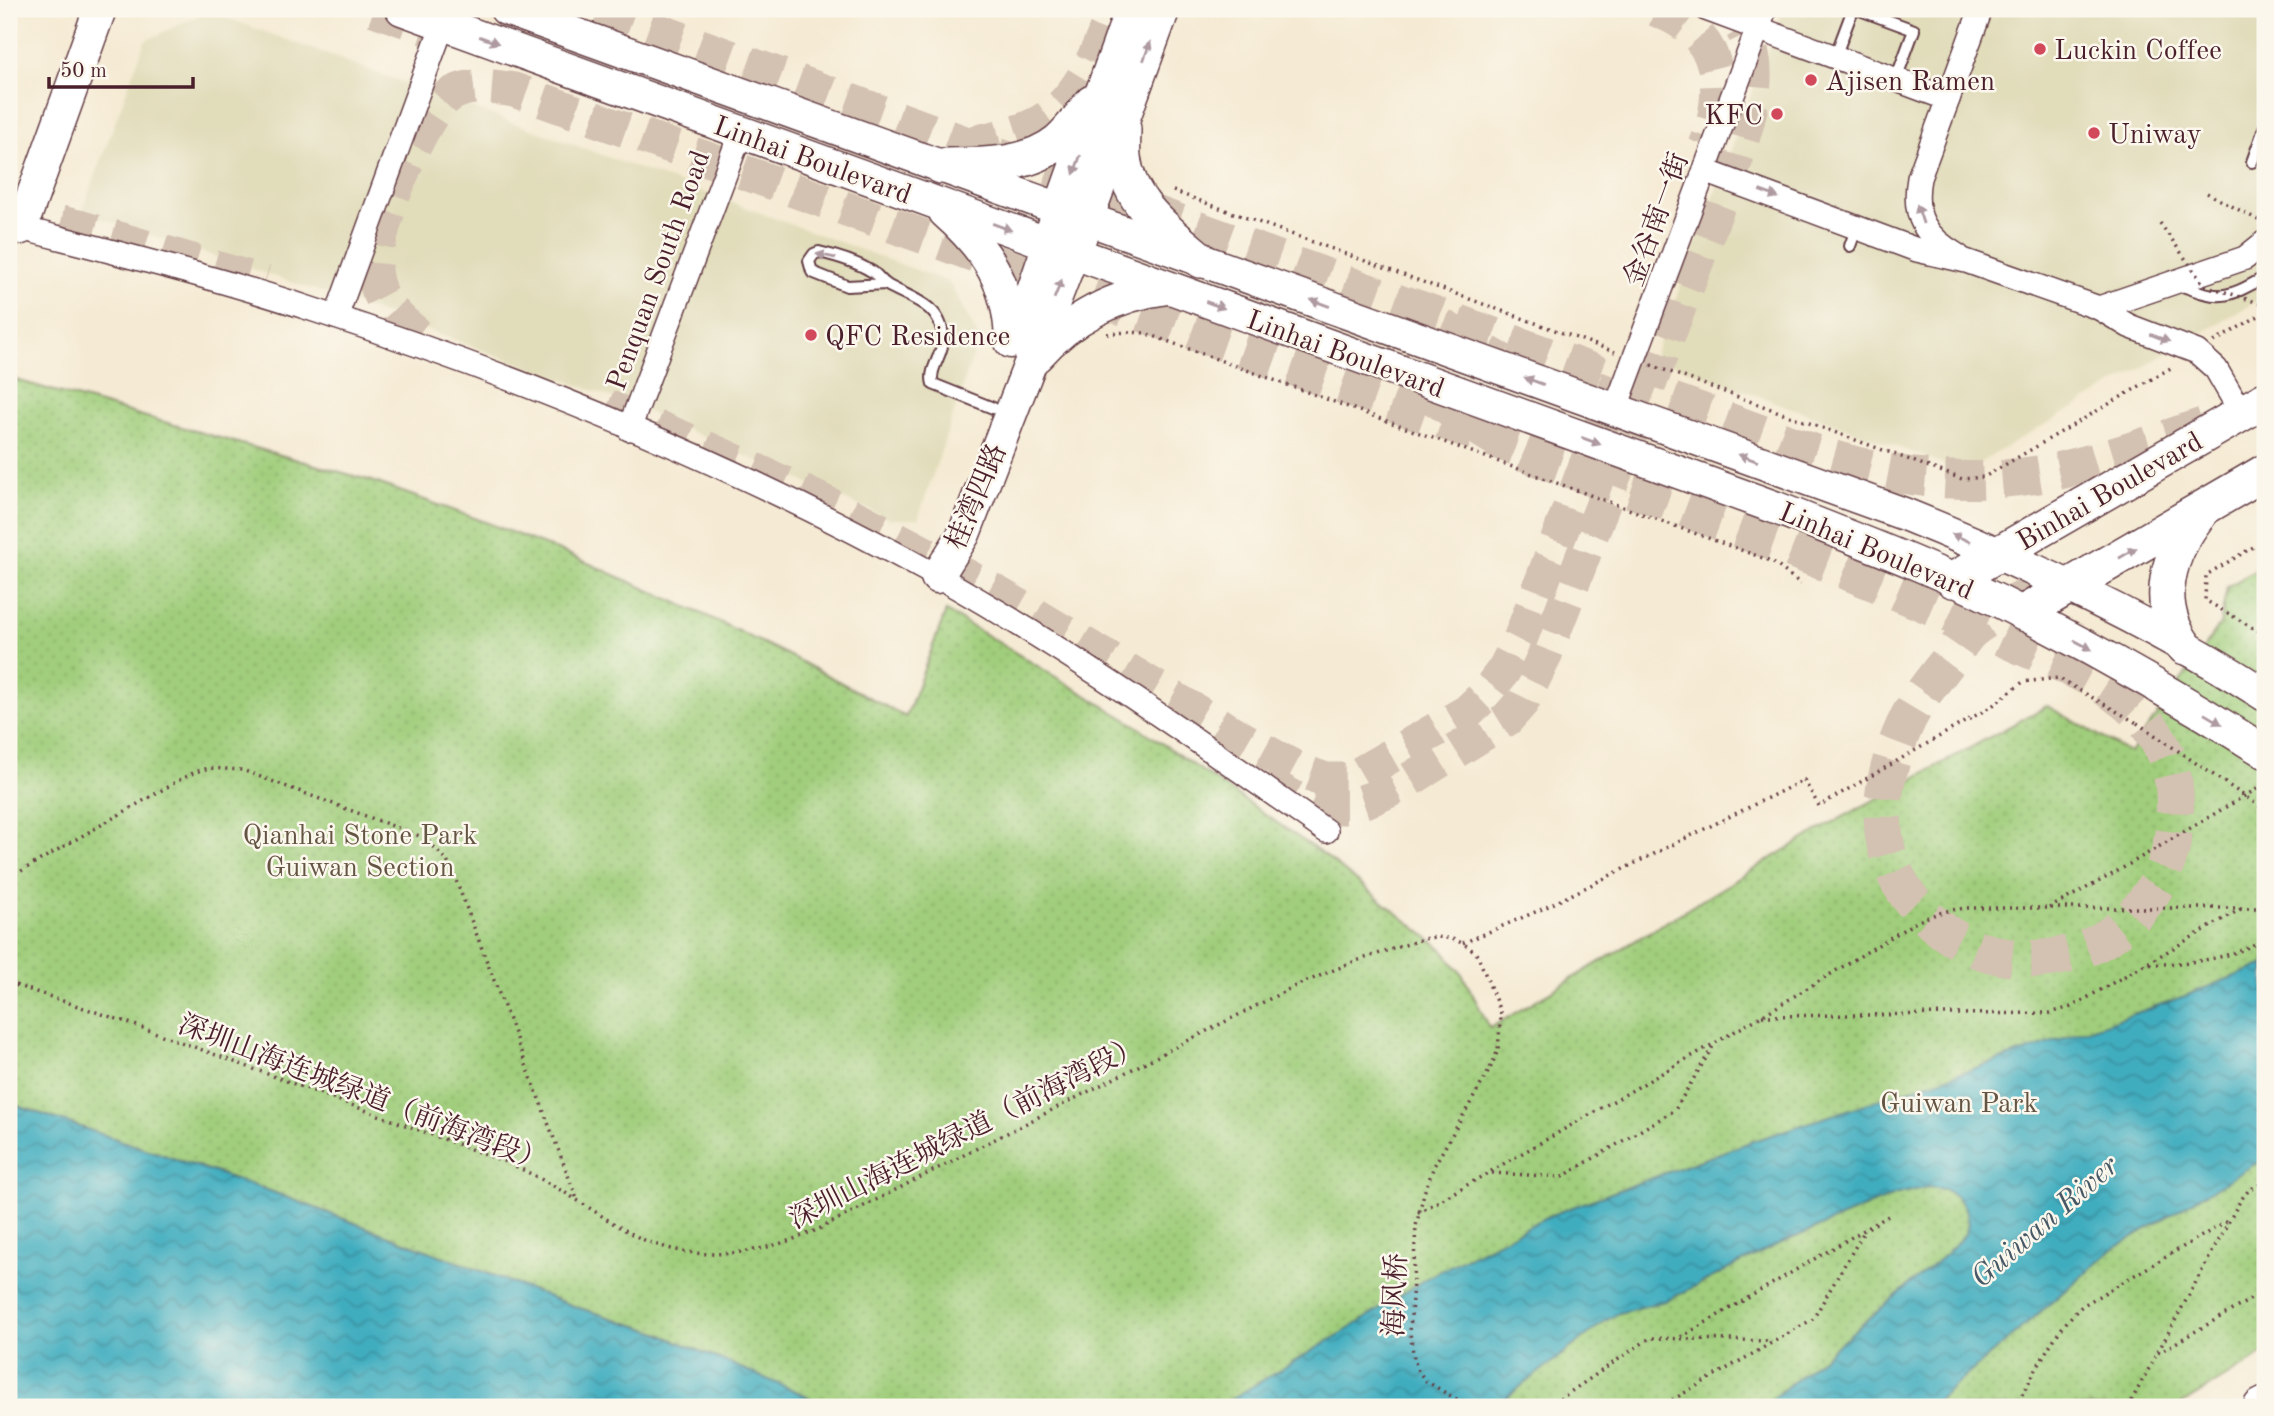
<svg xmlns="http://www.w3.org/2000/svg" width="2274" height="1416" viewBox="0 0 2274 1416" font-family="'Old Standard TT','Noto Serif SC',serif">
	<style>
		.built { fill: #e1dcba }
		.park { fill: url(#park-dots); stroke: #757654; stroke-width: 2 }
		.water { fill: url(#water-waves); stroke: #466675; stroke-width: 2 }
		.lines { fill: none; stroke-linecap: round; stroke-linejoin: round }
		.primary-tunnel { stroke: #d3c1b1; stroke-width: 35; stroke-dasharray: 35 18; stroke-linecap: butt }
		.highway-tunnel { stroke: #d3c1b1; stroke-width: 38; stroke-dasharray: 38 19; stroke-linecap: butt }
		.lane-casing { stroke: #643d44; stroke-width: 14 }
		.street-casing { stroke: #643d44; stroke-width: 26 }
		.secondary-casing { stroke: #643d44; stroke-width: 35 }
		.primary-casing { stroke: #643d44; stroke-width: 38 }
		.path { stroke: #643d44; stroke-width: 3.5; stroke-dasharray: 2 5; stroke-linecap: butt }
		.lane { stroke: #fff; stroke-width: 10 }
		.street { stroke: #fff; stroke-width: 23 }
		.secondary { stroke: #fff; stroke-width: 32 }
		.primary { stroke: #fff; stroke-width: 35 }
		.path-bridge { stroke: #643d44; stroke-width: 3.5; stroke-dasharray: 2 5; stroke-linecap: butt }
		.oneway { fill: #ae9aa0 }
		.poi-dot { fill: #d1495b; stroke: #fbf7ec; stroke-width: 2.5 }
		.labels { text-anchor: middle; stroke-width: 5; stroke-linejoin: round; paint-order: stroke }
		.poi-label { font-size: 28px; fill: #4a1f2b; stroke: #fbf7ec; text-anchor: start }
		.street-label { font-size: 28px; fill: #4a1f2b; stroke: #fbf7ec }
		.park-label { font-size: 28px; fill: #645443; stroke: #fbf7ec }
		.water-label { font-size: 30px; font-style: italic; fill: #465866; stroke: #fbf7ec }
	</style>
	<defs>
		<pattern id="park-dots" width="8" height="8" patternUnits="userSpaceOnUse" patternTransform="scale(1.75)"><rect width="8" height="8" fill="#a0ce7c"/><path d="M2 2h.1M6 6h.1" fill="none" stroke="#8bb06b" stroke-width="1.8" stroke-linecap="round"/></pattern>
		<pattern id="water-waves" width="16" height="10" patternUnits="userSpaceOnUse" patternTransform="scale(1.75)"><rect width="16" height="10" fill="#41adbf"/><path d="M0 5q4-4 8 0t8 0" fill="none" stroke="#388c9b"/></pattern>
	</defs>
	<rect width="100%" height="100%" fill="#fbf7ec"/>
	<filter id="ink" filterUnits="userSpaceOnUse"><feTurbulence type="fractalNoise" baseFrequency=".0143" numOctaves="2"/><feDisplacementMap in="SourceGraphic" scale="14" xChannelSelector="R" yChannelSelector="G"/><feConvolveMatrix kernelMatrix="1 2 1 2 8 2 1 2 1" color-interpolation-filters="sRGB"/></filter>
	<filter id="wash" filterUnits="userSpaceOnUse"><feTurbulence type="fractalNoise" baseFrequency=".00686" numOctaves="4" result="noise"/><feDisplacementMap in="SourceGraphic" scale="28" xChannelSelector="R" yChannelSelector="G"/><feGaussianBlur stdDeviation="1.57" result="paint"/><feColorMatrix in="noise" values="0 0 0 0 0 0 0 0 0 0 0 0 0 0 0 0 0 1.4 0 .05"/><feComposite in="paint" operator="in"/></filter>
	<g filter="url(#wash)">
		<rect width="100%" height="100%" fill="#f5ead3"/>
		<!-- built -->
		<g class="built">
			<path d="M1783 9H2265V296L1974 466 1954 468 1654 357Z"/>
			<path d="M208 11 949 282 979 338 918 519H889L624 402 354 303 82 212 145 41Z"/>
		</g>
		<!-- park -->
		<path class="park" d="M9 378 372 481 480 520 570 555 709 617 798 660 906 717 946 611 1134 724 1324 855 1441 948 1462 974 1490 1028 1817 831 2047 706 2130 753 2220 625 2227 587 2265 565V1353L2177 1407H825L653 1331 576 1307 270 1191 9 1103Z"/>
		<!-- water -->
		<g class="water">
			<path d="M2265 964V1158L2113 1249 1930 1407H1763L1946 1254 1965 1234 1968 1224 1965 1208 1957 1197 1944 1189 1928 1187 1894 1195 1772 1247 1668 1300 1619 1313 1604 1322 1494 1407H1218L1357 1324 1428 1277 1551 1215 1753 1141 2027 1051 2185 996Z"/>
			<path d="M9 1103 270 1191 576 1307 653 1331 800 1393 827 1407H9Z"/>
		</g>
	</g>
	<g filter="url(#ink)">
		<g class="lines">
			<!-- primary-tunnel -->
			<g class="primary-tunnel">
				<path d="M374 9 430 29"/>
				<path d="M599 9 1404 304 1502 361"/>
				<path d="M1655 9C1721 33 1729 85 1706 146"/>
				<path d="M965 145C986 140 1008 136 1028 128 1076 110 1098 53 1114 9"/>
				<path d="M9 212 79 227 265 283"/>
				<path d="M418 335C400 321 382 305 376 282 367 247 418 119 447 97 466 83 492 86 514 90L1515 448"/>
				<path d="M607 407C734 458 858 515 977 582 1087 643 1192 713 1303 772L1326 780H1349L1467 712 1484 696 1504 670 1521 637 1619 378"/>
				<path d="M1264 781 1294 798 1319 807H1347L1373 798 1401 785 1507 719 1522 702 1544 657 1736 159C1749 117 1766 68 1742 28"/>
			</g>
			<!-- highway-tunnel -->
			<g class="highway-tunnel">
				<path d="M1404 304 1820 455C1902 481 1978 488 2062 470 2113 459 2162 440 2210 424"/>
				<path d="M1427 392C1454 409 1490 437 1518 449 1560 468 1606 480 1650 496 1766 538 1882 583 1995 634 2039 655 2089 671 2126 702 2151 723 2170 753 2174 786 2179 840 2167 883 2128 921 2102 946 2067 959 2031 959 1987 958 1951 943 1921 911 1870 858 1876 790 1904 727 1913 705 1930 684 1945 665 1953 655 1960 642 1969 632 1984 618 2021 601 2040 590"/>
			</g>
			<!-- lane casing -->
			<g class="lane-casing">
				<g id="lane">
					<path d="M1857 9 1914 30 1896 79"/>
					<path d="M1835 57 1853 9"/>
					<path d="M2252 162 2265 126"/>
					<path d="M1850 246 1857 227"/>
					<path d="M886 284 847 286 812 272 809 261 814 254 819 252C836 256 856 262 871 271 877 274 881 281 887 285 909 298 942 304 943 338 944 354 928 369 933 384L993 408"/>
					<path d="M2177 284C2221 300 2224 300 2265 277"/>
				</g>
			</g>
			<!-- street casing -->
			<g class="street-casing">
				<g id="street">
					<path d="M1706 9 1948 99"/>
					<path d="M1705 171 1917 250 1966 261 2099 308 2129 326 2197 352 2216 369 2242 414"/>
					<path d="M21 228C117 253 214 277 308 308 522 377 740 467 937 576 1072 652 1200 742 1326 831"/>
					<path d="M1958 256C1925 237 1912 216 1919 178L1981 9"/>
					<path d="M2099 308 2245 258 2265 242"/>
					<path d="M336 317 443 24"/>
					<path d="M1615 410 1765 9"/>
					<path d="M629 429 741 132"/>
				</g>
			</g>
			<!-- secondary casing -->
			<g class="secondary-casing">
				<g id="secondary">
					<path d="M402 9 1774 507C1858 540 1944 572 2024 614 2107 656 2187 702 2265 752"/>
					<path d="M506 9 1904 514C2028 564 2152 622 2265 695"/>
					<path d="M945 212C987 249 1010 285 1011 342"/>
					<path d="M21 228 100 9"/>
					<path d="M1019 332 1049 244"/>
					<path d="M1037 356C1072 317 1115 295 1167 288"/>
					<path d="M937 577 964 534 1073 253"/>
				</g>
			</g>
			<!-- primary casing -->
			<g class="primary-casing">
				<g id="primary">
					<path d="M1123 129C1123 138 1122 148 1123 157 1128 203 1168 232 1201 260"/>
					<path d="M941 166C981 165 1026 168 1059 141 1071 130 1081 116 1092 103"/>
					<path d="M1049 244 1133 9"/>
					<path d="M1073 253 1162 9"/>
					<path d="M1953 580 2265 400"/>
					<path d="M2023 613 2265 472"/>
					<path d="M2185 647C2152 603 2168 553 2200 513"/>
					<path d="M2261 1407 2265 1405"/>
				</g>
			</g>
			<!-- path -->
			<g class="path">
				<path d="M1173 191 1615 352"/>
				<path d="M2207 193 2260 221"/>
				<path d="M1107 334 1127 332 1145 333 1771 561 1801 584"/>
				<path d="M2214 342 2265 312"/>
				<path d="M1651 365 1962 479 1984 477 2174 366"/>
				<path d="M2265 540 2206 575 2205 600 2265 635"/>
				<path d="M9 878 181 779 195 772 209 768 242 770 425 838 446 859 454 875 577 1199"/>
				<path d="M2049 908 2111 875 2265 784"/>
				<path d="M1463 943 1540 910 1804 780 1819 806 1992 706 2023 682 2058 678 2137 723"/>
				<path d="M2143 965C2185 963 2228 962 2265 938"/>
				<path d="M9 983 132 1024 511 1164C534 1175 556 1187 577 1200 599 1214 619 1228 642 1239 702 1265 762 1254 819 1229L1293 987 1353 962 1423 939C1444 934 1463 939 1478 956L1501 1014 1498 1050 1490 1069 1434 1166 1424 1193 1416 1226 1410 1333 1414 1359 1418 1371 1426 1381 1454 1398 1485 1407"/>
				<path d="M1762 1016 2050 1013 2071 1007 2241 909"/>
				<path d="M1492 1173 1562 1177 1675 1110 1715 1043"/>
				<path d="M1418 1213 1760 1017 1916 922C1934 914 1949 909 1969 908H2265"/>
				<path d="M1681 1337 1888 1216"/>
				<path d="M2158 1353 2265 1291"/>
				<path d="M1548 1407 1650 1338 1772 1341"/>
				<path d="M1660 1407 1813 1319 1865 1230"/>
				<path d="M2015 1407C2035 1373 2052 1333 2082 1306L2229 1220"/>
				<path d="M2128 1407 2240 1201 2248 1191 2265 1181"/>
			</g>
			<!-- lane -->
			<use href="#lane" class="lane"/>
			<!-- street -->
			<use href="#street" class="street"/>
			<!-- secondary -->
			<use href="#secondary" class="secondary"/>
			<!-- primary -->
			<use href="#primary" class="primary"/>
			<!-- path-bridge -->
			<g class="path-bridge">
				<path d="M2160 223 2204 285 2265 305"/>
				<path d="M2137 723 2265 810"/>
			</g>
		</g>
		<!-- one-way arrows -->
		<defs><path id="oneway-solid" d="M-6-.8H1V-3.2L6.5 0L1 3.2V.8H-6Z" transform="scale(1.75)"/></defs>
		<g class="oneway">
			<use href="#oneway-solid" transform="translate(489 40) rotate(20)"/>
			<use href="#oneway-solid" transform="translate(1147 51) rotate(-70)"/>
			<use href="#oneway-solid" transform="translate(1077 165) rotate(110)"/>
			<use href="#oneway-solid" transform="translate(1769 194) rotate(20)"/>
			<use href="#oneway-solid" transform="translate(1920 214) rotate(-108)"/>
			<use href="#oneway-solid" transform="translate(1002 227) rotate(20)"/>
			<use href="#oneway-solid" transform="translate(826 256) rotate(-169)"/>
			<use href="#oneway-solid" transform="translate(1058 289) rotate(-68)"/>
			<use href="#oneway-solid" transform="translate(1320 303) rotate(-160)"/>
			<use href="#oneway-solid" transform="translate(1215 305) rotate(20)"/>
			<use href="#oneway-solid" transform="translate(2160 338) rotate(21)"/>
			<use href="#oneway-solid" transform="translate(1534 381) rotate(-160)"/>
			<use href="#oneway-solid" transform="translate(1591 441) rotate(20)"/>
			<use href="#oneway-solid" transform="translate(1748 458) rotate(-160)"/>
			<use href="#oneway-solid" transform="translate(1961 538) rotate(-157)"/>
			<use href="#oneway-solid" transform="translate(2128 553) rotate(-30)"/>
			<use href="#oneway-solid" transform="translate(2083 645) rotate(28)"/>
			<use href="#oneway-solid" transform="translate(2213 719) rotate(31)"/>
		</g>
	</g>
	<!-- markers -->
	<g class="poi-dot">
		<circle cx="2040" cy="49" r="7"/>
		<circle cx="1811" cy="80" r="7"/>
		<circle cx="1777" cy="114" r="7"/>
		<circle cx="2094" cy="133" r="7"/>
		<circle cx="811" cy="335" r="7"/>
	</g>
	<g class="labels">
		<!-- poi labels -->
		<g class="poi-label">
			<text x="2054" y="59">Luckin Coffee</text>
			<text x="1825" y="90">Ajisen Ramen</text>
			<text x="1763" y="124" text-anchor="end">KFC</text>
			<text x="2108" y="143">Uniway</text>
			<text x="825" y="345">QFC Residence</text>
		</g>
		<!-- street labels -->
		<g class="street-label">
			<text transform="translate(813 159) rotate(20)" y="10">Linhai Boulevard</text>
			<text transform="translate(1655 219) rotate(-70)" y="10">金谷南一街</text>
			<text transform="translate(657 270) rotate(-70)" y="10">Penquan South Road</text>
			<text transform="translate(1346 353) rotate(20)" y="10">Linhai Boulevard</text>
			<text transform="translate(2109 490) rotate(-30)" y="10">Binhai Boulevard</text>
			<text transform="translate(975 496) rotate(-67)" y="10">桂湾四路</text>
			<text transform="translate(1877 550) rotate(23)" y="10">Linhai Boulevard</text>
			<text transform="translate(363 1092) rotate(21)" y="10">深圳山海连城绿道（前海湾段）</text>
			<text transform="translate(965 1131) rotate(-27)" y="10">深圳山海连城绿道（前海湾段）</text>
			<text transform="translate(1394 1295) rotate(-88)" y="10">海风桥</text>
		</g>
		<!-- park labels -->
		<g class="park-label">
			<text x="360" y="844">Qianhai Stone Park<tspan x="360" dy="32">Guiwan Section</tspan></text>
			<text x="1959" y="1112">Guiwan Park</text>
		</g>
		<!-- water labels -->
		<g class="water-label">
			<text transform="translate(2044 1221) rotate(-41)" y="10">Guiwan River</text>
		</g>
	</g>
	<!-- margin -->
	<rect width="2274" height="1416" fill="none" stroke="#fbf7ec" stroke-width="35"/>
	<!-- scale -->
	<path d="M49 77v10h144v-10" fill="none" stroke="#4a1f2b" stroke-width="3.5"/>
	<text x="60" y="77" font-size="21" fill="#4a1f2b" stroke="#fbf7ec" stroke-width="5" paint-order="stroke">50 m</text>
</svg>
